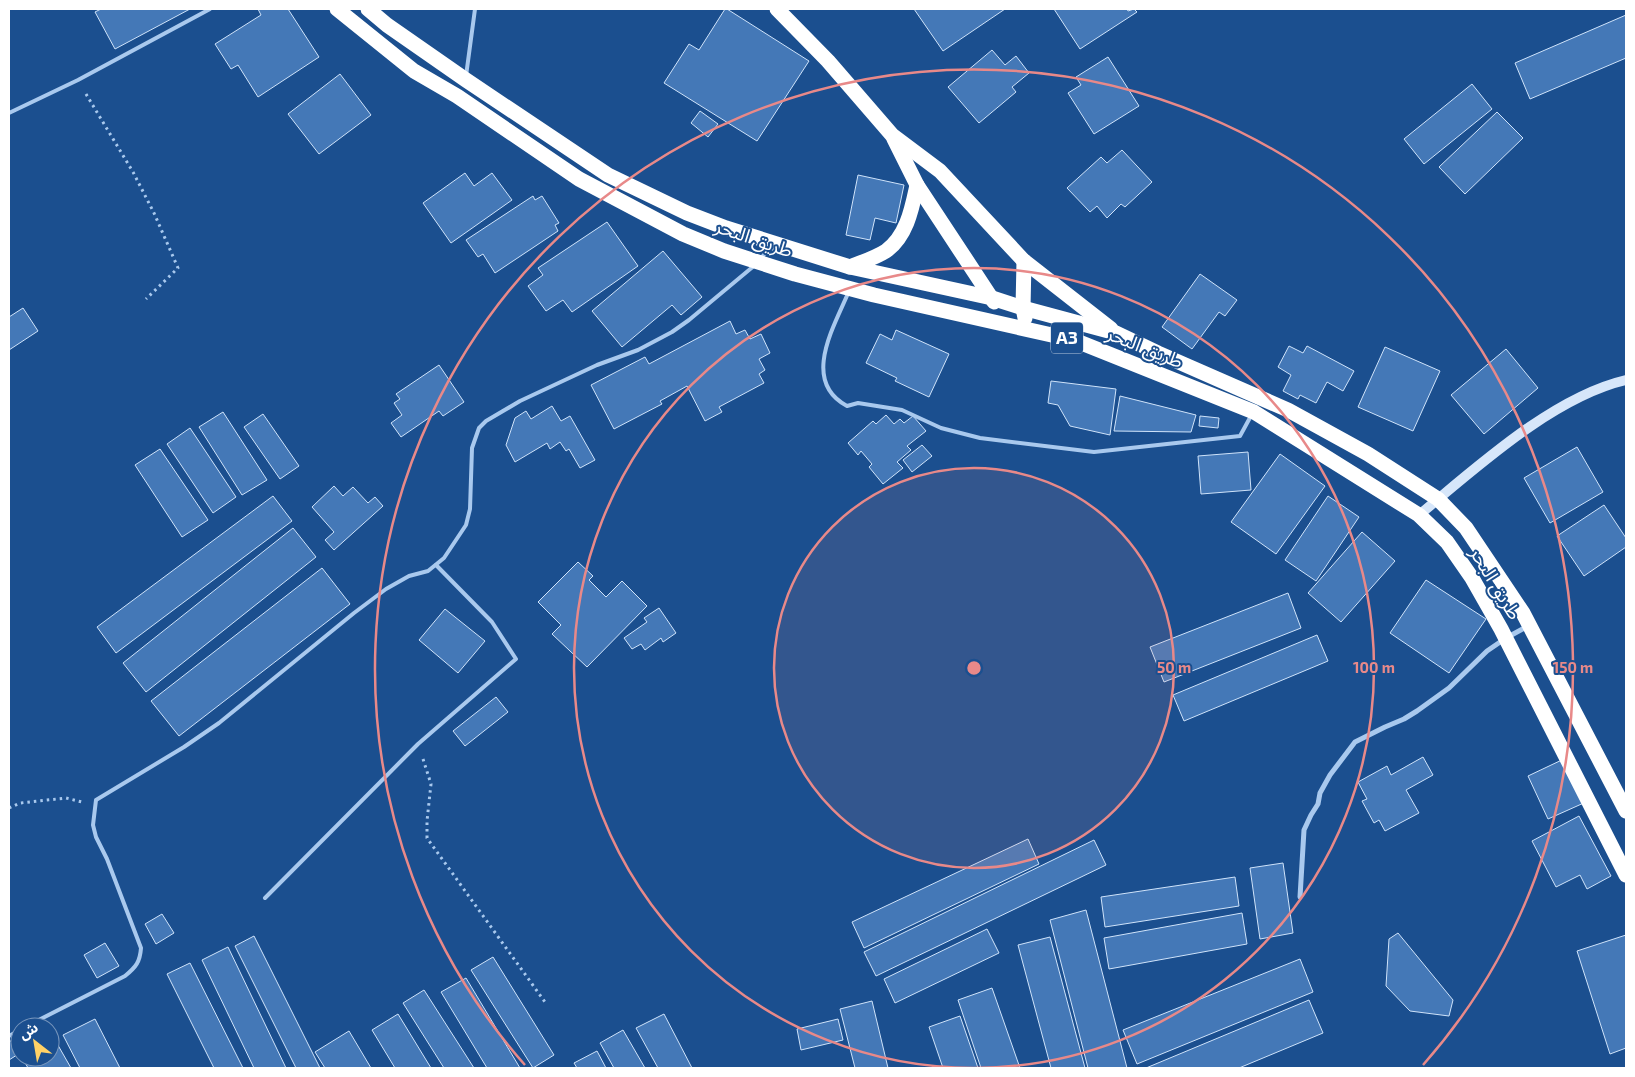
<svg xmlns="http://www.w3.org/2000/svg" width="1635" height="1077" viewBox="0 0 1635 1077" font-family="'Exo 2','Noto Sans Arabic',sans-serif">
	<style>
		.building { fill: #4478b7; stroke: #cfe3fa }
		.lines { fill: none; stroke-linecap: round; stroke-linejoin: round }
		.path { stroke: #a9c9ee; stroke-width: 3; stroke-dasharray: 2.5 4; stroke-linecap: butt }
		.lane { stroke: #a9c9ee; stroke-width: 4 }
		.street { stroke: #a9c9ee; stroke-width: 5 }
		.secondary { stroke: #d6e6fa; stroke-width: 10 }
		.highway { stroke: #fff; stroke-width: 15 }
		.ring { fill: none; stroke: #e88989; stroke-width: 2.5 }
		.labels { text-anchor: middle; stroke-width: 4; stroke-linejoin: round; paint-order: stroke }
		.shield { fill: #1b4f8f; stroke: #bbcadd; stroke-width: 1 }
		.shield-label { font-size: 18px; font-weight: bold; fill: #fff }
		.street-label { font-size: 19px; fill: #fff; stroke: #1b4f8f }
		.centre { fill: #e88989; stroke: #1b4f8f; stroke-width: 2.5 }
		.ring-label { font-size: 15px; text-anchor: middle; font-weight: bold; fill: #e88989; stroke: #1b4f8f; stroke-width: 4; stroke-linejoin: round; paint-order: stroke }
	</style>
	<rect width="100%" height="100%" fill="#1b4f8f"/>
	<!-- building -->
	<g class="building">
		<path d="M101 9H190L115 49 95 12Z"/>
		<path d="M258 9H288L319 57 258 97 238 65 231 69 215 44 261 15Z"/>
		<path d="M725 9H727L809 61 757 141 664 83 689 44 699 50Z"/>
		<path d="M914 9H1005L943 51Z"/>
		<path d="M1054 9H1127L1128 11 1134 9 1137 12 1080 49Z"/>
		<path d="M1626 15V58L1530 99 1515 63Z"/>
		<path d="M992 50 1005 65 1016 56 1029 73 1012 87 1016 92 979 123 948 87Z"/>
		<path d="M1108 57 1139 106 1094 134 1068 93 1081 85 1076 77Z"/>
		<path d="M340 74 371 115 319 154 288 114Z"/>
		<path d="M1472 84 1492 109 1424 164 1404 139Z"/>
		<path d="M700 111 718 124 708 137 691 123Z"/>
		<path d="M1497 112 1523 138 1465 194 1439 167Z"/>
		<path d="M1122 150 1152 182 1125 207 1121 204 1107 218 1097 206 1090 212 1067 188 1101 157 1107 163Z"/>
		<path d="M465 173 474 186 492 173 512 200 451 243 423 203Z"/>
		<path d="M858 175 904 185 896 223 875 218 870 240 846 235Z"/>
		<path d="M533 196 535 200 542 196 559 223 555 225 558 231 495 273 483 254 478 257 466 240Z"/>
		<path d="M607 222 638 266 572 312 563 300 546 311 528 286 543 275 538 268Z"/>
		<path d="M663 251 702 297 681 315 672 305 622 347 592 311Z"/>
		<path d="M1200 274 1237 300 1225 316 1219 312 1192 349 1162 327Z"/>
		<path d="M23 308 38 331 9 350V317Z"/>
		<path d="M730 321 736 334 745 330 750 339 761 334 770 353 759 359 765 370 759 374 764 383 719 407 722 412 705 421 687 386 660 401 662 404 614 429 591 385 645 357 649 364Z"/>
		<path d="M896 330 949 354 929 397 895 381 897 378 866 363 880 334 892 340Z"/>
		<path d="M1289 346 1303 353 1307 346 1354 371 1343 391 1327 382 1316 403 1300 395 1298 399 1283 391 1291 375 1278 367Z"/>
		<path d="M1385 347 1440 371 1413 431 1358 407Z"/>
		<path d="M1506 349 1538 388 1484 434 1451 395Z"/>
		<path d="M439 365 464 402 443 416 439 411 401 437 391 423 402 415 394 403 400 399 396 394Z"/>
		<path d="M1051 381 1116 389 1110 435 1070 426 1058 405 1048 403Z"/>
		<path d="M1120 396 1196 415 1191 432 1114 431Z"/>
		<path d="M552 406 561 421 570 416 595 460 580 468 569 449 566 451 560 442 550 449 547 443 515 462 506 445 515 418 526 411 531 419Z"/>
		<path d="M223 412 267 480 242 495 199 427Z"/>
		<path d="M263 414 299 466 280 479 244 427Z"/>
		<path d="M886 415 894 424 900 419 904 423 913 416 926 431 907 446 911 450 897 462 903 468 883 484 869 467 872 464 861 451 858 455 848 443 873 421 876 424Z"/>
		<path d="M1200 416 1219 418 1218 428 1199 426Z"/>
		<path d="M190 428 236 497 213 513 167 444Z"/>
		<path d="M922 445 932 456 912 472 903 460Z"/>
		<path d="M1577 447 1603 492 1550 523 1524 478Z"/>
		<path d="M160 449 208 520 182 537 135 465Z"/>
		<path d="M1248 452 1251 490 1201 494 1198 456Z"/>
		<path d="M1280 454 1325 486 1276 554 1231 522Z"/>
		<path d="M334 486 343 496 353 487 368 503 375 497 383 506 334 550 325 540 334 532 312 507Z"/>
		<path d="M273 496 292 521 116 653 97 627Z"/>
		<path d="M1328 496 1359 517 1316 581 1285 560Z"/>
		<path d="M1604 505 1626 538V547L1584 576 1557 536Z"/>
		<path d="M293 528 316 557 146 692 123 663Z"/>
		<path d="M1362 532 1395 561 1341 622 1308 593Z"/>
		<path d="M578 562 593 576 589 580 606 597 622 581 647 606 587 667 552 634 561 625 538 602Z"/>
		<path d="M322 568 350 604 179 736 151 701Z"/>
		<path d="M1426 580 1486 619 1449 673 1390 633Z"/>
		<path d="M1288 593 1301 628 1164 682 1150 647Z"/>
		<path d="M659 608 676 633 663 642 661 638 645 650 641 644 632 649 624 638 647 622 644 618Z"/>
		<path d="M445 609 485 641 458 673 419 640Z"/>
		<path d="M1317 635 1328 661 1184 721 1173 695Z"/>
		<path d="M496 697 508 712 465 746 453 731Z"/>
		<path d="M1423 757 1433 775 1406 790 1419 813 1385 831 1379 820 1374 823 1362 801 1367 799 1358 782 1387 766 1391 775Z"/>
		<path d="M1566 758 1586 802 1548 819 1528 776Z"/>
		<path d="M1579 816 1611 876 1587 889 1580 875 1556 887 1532 841Z"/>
		<path d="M1028 839 1039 864 864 948 852 922Z"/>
		<path d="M1094 840 1106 865 876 976 864 952Z"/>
		<path d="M1283 863 1293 933 1260 939 1250 868Z"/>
		<path d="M1235 877 1239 906 1105 927 1101 897Z"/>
		<path d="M1086 910 1127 1068H1088L1050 920Z"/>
		<path d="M1242 913 1247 944 1109 969 1104 938Z"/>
		<path d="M162 914 174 933 156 944 145 924Z"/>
		<path d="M987 929 999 953 895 1003 884 979Z"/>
		<path d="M1398 933 1453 1000 1449 1016 1410 1011 1386 986 1389 939Z"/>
		<path d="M1626 935V1048L1610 1054 1577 951Z"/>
		<path d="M254 936 320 1068H296L235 946Z"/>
		<path d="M1050 937 1085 1068H1051L1018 945Z"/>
		<path d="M105 943 119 966 97 978 84 955Z"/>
		<path d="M228 947 286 1068H254L202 960Z"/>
		<path d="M493 957 554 1055 533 1068 471 970Z"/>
		<path d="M1300 959 1313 992 1137 1064 1123 1030Z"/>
		<path d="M190 963 243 1068H214L167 974Z"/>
		<path d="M466 978 520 1068H487L441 992Z"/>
		<path d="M992 988 1020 1068H981L958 1000Z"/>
		<path d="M424 990 474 1068H444L403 1003Z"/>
		<path d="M1309 1000 1323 1033 1239 1068H1146Z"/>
		<path d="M872 1001 888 1068H855L840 1009Z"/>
		<path d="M398 1014 431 1068H395L372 1030Z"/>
		<path d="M664 1014 692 1068H658L636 1028Z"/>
		<path d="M960 1016 978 1068H943L929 1027Z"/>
		<path d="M95 1019 120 1068H80L63 1035Z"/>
		<path d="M838 1019 843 1040 801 1050 797 1029Z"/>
		<path d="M623 1030 645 1068H614L600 1043Z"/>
		<path d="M349 1031 371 1068H325L315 1052Z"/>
		<path d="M20 1035V1053L9 1060V1042Z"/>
		<path d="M55 1040 71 1068H28L22 1057H50V1042Z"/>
		<path d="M597 1051 606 1068H577L574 1063Z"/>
	</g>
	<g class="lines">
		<!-- path -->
		<g class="path">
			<path d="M86 94 133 172 154 213 178 268 146 299"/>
			<path d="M423 759 431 784 427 821V838L545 1002"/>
			<path d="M9 808 20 803 66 798 82 802"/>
		</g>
		<!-- lane -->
		<g class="lane">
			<path d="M466 76 475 9"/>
			<path d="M9 113 78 80 210 9"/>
			<path d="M760 260 771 245"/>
			<path d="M849 291C835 325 800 381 847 406L858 403 902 410 941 428 980 438 1094 452 1240 436 1252 414"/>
			<path d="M265 898 418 744 516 659 492 622 436 565"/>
			<path d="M25 1027 125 976C136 967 140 962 141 948L107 859 96 837 93 825 96 800 184 747 219 723 354 613 386 589 409 576 428 571 444 558 466 525 470 509 472 448 479 428 486 421 520 401 597 365 638 350 672 332 689 320 755 265"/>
			<path d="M9 1036 20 1030"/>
		</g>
		<!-- street -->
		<path class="street" d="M1300 897 1304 830 1311 815 1318 804 1320 793 1330 775 1355 742 1385 727 1404 719 1417 711 1449 688 1487 651 1506 638 1528 626"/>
		<!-- secondary -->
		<path class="secondary" d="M1419 515C1477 467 1553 397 1626 380"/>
		<!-- highway -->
		<g class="highway">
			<path d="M337 9 414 71 457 96 579 179 683 234 724 251 795 274 874 295 1074 340 1254 412 1419 515 1447 542 1472 578 1501 629 1626 875"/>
			<path d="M368 9 387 25 466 80 608 175 687 213 726 228 850 267 992 298 1023 308 1116 333 1158 353 1288 410 1368 454 1438 499 1466 528 1523 613 1626 811"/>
			<path d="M777 9 828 61 892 135 940 171 1024 261 1111 329"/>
			<path d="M894 139 917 185 994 302"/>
			<path d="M1024 261 1023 308 1025 318"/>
			<path d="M850 267C862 262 875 258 886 251 907 236 912 208 917 185"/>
		</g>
	</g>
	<!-- distance rings -->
	<circle cx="974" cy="668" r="200" fill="#e88989" fill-opacity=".12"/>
	<g class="ring">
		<circle cx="974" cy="668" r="200"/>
		<circle cx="974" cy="668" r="400"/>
		<path d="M525 1065A599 599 0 1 1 1423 1065"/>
	</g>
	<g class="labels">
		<!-- shield labels -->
		<rect class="shield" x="1051" y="322.5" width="32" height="31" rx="4"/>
		<g class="shield-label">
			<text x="1067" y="344">A3</text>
		</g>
		<!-- street labels -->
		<g class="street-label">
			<text transform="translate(754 238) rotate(19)" y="7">طريق البحر</text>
			<text transform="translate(1145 347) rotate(22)" y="7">طريق البحر</text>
			<text transform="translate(1496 583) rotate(59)" y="7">طريق البحر</text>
		</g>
	</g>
	<circle cx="974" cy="668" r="8" class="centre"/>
	<g class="ring-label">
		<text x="1174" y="673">50 m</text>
		<text x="1374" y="673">100 m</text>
		<text x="1573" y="673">150 m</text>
	</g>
	<!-- border -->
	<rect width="1635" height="1077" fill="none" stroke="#ffffff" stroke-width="20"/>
	<!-- north arrow -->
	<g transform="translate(35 1042) rotate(329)"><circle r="24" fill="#1b4f8f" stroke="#7695bc"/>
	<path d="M0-4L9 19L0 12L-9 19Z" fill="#ffd166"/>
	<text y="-8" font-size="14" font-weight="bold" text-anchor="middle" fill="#ffffff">ش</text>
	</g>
</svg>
